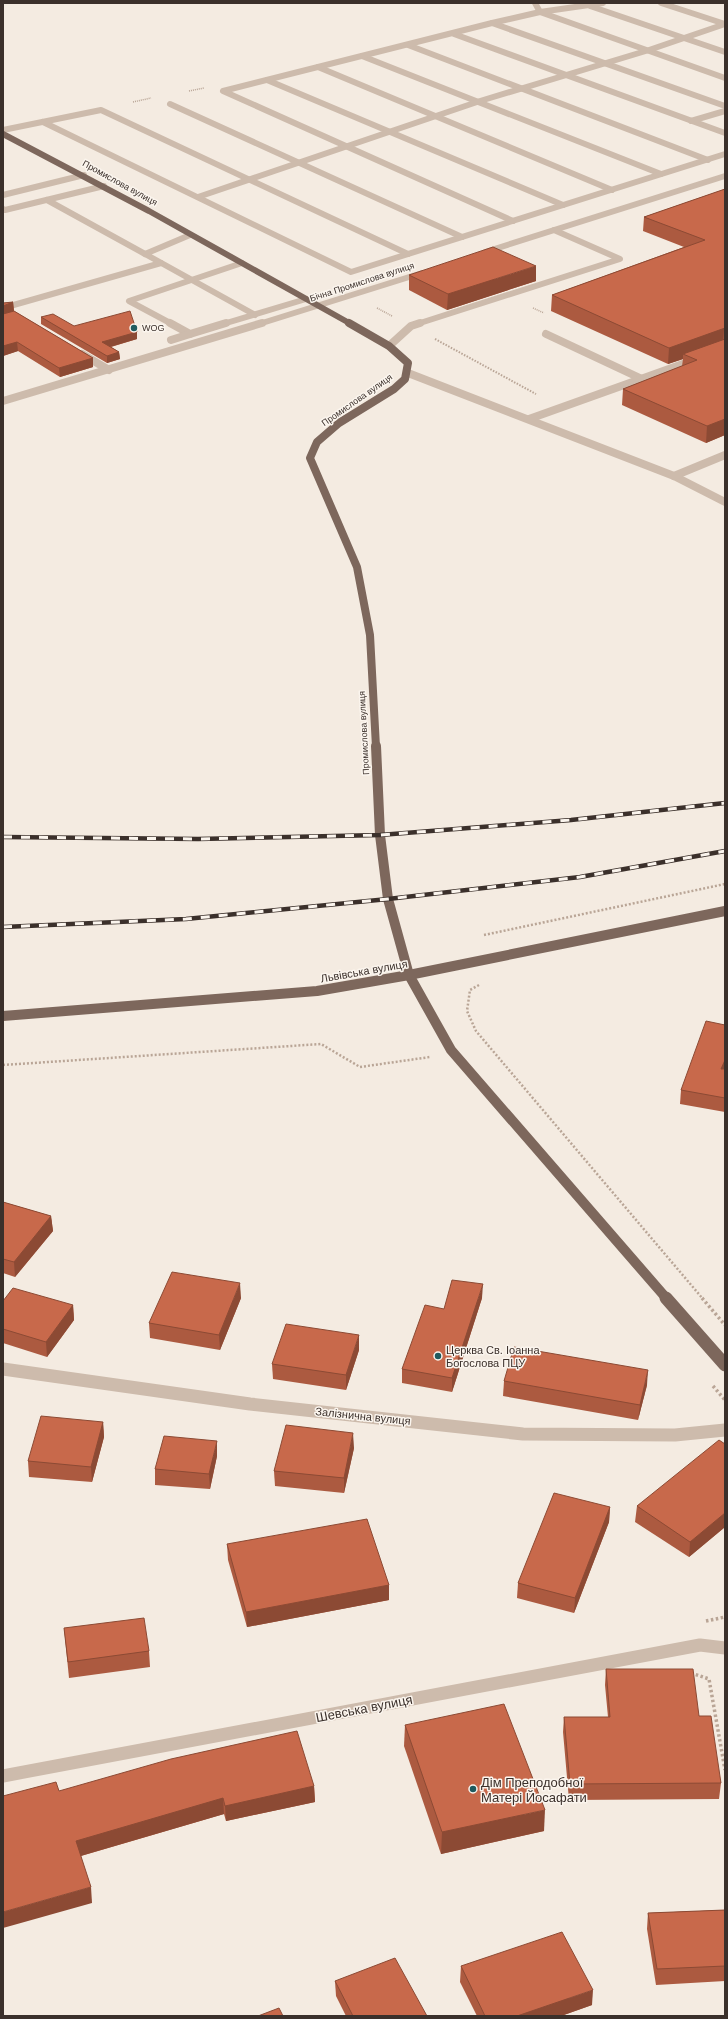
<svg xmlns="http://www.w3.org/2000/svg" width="728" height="2019" viewBox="0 0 728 2019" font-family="Helvetica,sans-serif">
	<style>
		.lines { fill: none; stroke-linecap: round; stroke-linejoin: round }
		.path-far3 { stroke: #b9a596; stroke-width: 1.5; stroke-dasharray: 1 1; stroke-linecap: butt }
		.path-far2 { stroke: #b9a596; stroke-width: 2; stroke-dasharray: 1.5 1.5; stroke-linecap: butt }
		.path-far1 { stroke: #b9a596; stroke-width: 2.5; stroke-dasharray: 2 2; stroke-linecap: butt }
		.path { stroke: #b9a596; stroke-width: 3.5; stroke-dasharray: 2.5 2.5; stroke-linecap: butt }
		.service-far1 { stroke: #cdbbac; stroke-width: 6 }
		.service { stroke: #cdbbac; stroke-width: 8 }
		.minor { stroke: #cdbbac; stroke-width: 13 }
		.primary-far3 { stroke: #7d675c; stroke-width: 6 }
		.primary-far2 { stroke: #7d675c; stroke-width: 8 }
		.primary-far1 { stroke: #7d675c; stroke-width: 10 }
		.primary { stroke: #7d675c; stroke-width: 13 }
		.rail-casing { stroke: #3b302b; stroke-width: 4.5 }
		.rail { stroke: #fbf5ee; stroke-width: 3; stroke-dasharray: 9; stroke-linecap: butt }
		.wall { fill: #ac5a40 }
		.shaded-wall { fill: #8c4a34 }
		.building { fill: #c8694b; stroke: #8c4a34 }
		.poi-dot { fill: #1f5a5e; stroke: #fbf5ee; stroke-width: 1.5 }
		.labels { text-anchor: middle; stroke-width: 3; stroke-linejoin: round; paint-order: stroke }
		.far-street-label { font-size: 9px; fill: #3b302b; stroke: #fbf5ee }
		.far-poi-label { font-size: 9px; fill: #3b302b; stroke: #fbf5ee; text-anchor: start }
		.street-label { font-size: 11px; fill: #3b302b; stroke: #fbf5ee }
		.poi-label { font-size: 11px; fill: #3b302b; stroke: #fbf5ee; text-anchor: start }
		.near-street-label { font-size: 13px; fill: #3b302b; stroke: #fbf5ee }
		.near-poi-label { font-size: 13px; fill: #3b302b; stroke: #fbf5ee; text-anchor: start }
	</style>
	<rect width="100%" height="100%" fill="#f4ebe1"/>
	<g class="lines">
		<!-- path-far3 -->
		<g class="path-far3">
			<path d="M189 91 204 88"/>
			<path d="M133 102 151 98"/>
			<path d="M377 308 392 316"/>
			<path d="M533 308 544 313"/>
		</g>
		<!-- path-far2 -->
		<path class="path-far2" d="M435 339 536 394"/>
		<!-- path-far1 -->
		<g class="path-far1">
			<path d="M484 935 725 884"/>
			<path d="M479 985 470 990 467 1011 476 1031 703 1299"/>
			<path d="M3 1065 321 1044 360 1067 430 1057"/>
		</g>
		<!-- path -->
		<g class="path">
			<path d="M702 1298 725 1325"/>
			<path d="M713 1386 725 1400"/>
			<path d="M706 1621 725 1617"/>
			<path d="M691 1673 709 1679 725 1770"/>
		</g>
		<!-- service-far1 -->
		<g class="service-far1">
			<path d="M535 3 540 12 725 78"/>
			<path d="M661 3 725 24"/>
			<path d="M590 6 725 52"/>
			<path d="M492 23 725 106"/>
			<path d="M454 34 725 133"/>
			<path d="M408 45 708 160"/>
			<path d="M362 56 661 174"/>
			<path d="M318 67 612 190"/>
			<path d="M267 80 563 205"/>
			<path d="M170 104 462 237"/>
			<path d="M691 121 725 111"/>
			<path d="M43 122 351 272 725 154"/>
			<path d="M3 130 101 110 408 254"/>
			<path d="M3 195 84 175"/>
			<path d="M198 197 480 101 649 50 725 24"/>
			<path d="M47 200 145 254"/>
			<path d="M3 209 5 210 104 186"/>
			<path d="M513 221 223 91 492 23 540 12 603 3"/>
			<path d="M190 235 145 254 255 315"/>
			<path d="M485 252 725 176"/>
			<path d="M3 308 161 263"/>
			<path d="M172 324 129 301 242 263"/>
			<path d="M223 324 306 299"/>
			<path d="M259 324 422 273"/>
			<path d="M417 324 620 259 554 230"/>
		</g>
		<!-- service -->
		<g class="service">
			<path d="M170 323 190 334 226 323"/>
			<path d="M546 334 642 379"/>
			<path d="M171 340 190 334"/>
			<path d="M389 346 411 326 420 323"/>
			<path d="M82 354 109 370"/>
			<path d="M408 373 674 476 725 502"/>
			<path d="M3 401 262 323"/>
			<path d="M529 419 694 360"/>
			<path d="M674 476 725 455"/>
		</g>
		<!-- minor -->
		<g class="minor">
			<path d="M3 1369 250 1404 523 1434 675 1435 725 1430"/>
			<path d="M3 1776 700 1645 725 1648"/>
		</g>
		<!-- primary-far3 -->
		<path class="primary-far3" d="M3 134 149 211 351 324"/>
		<!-- primary-far2 -->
		<path class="primary-far2" d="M349 323 389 346 408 363 405 379 394 389 339 423 317 442 310 458 357 567 370 635 376 747"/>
		<!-- primary-far1 -->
		<g class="primary-far1">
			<path d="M376 746 380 835 388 899 409 975 451 1050 667 1299"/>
			<path d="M3 1016 317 991 409 975 725 911"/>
		</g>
		<!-- primary -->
		<path class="primary" d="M666 1298 725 1365"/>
		<!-- rail casing -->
		<g class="rail-casing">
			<g id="rail">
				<path d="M3 837 198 839 380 835 571 820 725 803"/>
				<path d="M3 927 186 919 388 899 580 877 725 851"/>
			</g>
		</g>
		<!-- rail -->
		<use href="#rail" class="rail"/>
	</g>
	<!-- wall -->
	<g class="wall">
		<path d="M725 189V435L706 443 622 405 623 389 682 366 683 359 668 364 551 311 552 295 684 247 643 231 644 217Z"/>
		<path d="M409 275 536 281 447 310 409 290Z"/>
		<path d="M13 302 14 311 4 314 14 311 93 358V367L60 377 18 351 3 356V303Z"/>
		<path d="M41 317 74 326 137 332V339L111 347 119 352 120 359 107 363 41 324Z"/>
		<path d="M725 1025V1112L680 1104 681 1090Z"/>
		<path d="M3 1202 51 1216 53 1231 15 1277 3 1273Z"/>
		<path d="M241 1298 220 1350 150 1338 149 1323Z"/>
		<path d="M482 1298 452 1392 402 1383V1369L444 1309Z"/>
		<path d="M3 1301 73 1305 74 1320 47 1357 3 1343Z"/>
		<path d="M359 1350 346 1390 273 1379 272 1364Z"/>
		<path d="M504 1381 647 1385 638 1420 503 1396Z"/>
		<path d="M103 1422 104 1437 92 1482 29 1477 28 1461Z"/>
		<path d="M725 1444V1527L689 1557 635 1522 637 1506Z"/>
		<path d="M354 1448 344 1493 275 1486 274 1471Z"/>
		<path d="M217 1456 210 1489 155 1485V1469Z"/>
		<path d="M610 1507 609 1522 574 1613 517 1598 518 1583Z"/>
		<path d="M227 1544 389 1585V1600L247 1627 228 1560Z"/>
		<path d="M64 1628 149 1651 150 1667 69 1678Z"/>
		<path d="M606 1669 699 1716 721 1783 719 1799 569 1800 563 1732 564 1717H608L605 1685Z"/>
		<path d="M405 1725 544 1831 441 1854 404 1746Z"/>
		<path d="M314 1786 315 1802 226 1821 224 1814 81 1856 92 1903 59 1791Z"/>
		<path d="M725 1910V1981L656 1985 647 1929 648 1913Z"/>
		<path d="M461 1966 592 2005 561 2016H477L460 1982Z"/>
		<path d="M335 1981 427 2016H346L336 1996Z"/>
	</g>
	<!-- shaded-wall -->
	<g class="shaded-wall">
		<path d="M536 266V281L447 310 448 294Z"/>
		<path d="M13 302 14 311 3 315V306Z"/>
		<path d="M724 328 723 344 683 354V359L668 364 669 348Z"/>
		<path d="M137 332V339L103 349 102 342Z"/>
		<path d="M17 342 18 351 3 356V346Z"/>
		<path d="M119 352 120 359 107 363V356Z"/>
		<path d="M93 358V367L60 377 59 368Z"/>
		<path d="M725 419V435L706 443 707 426Z"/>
		<path d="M725 1060V1070L721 1069Z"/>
		<path d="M51 1216 53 1231 15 1277 14 1262Z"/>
		<path d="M240 1283 241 1298 220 1350 219 1335Z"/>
		<path d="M483 1284 482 1298 452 1392V1378Z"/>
		<path d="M73 1305 74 1320 47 1357 46 1342Z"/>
		<path d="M359 1335V1350L346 1390V1375Z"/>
		<path d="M648 1370 647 1385 638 1420 640 1405Z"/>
		<path d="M103 1422 104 1437 92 1482 91 1467Z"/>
		<path d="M353 1433 354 1448 344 1493V1478Z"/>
		<path d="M217 1441V1456L210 1489 209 1474Z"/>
		<path d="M610 1507 609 1522 574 1613 575 1598Z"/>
		<path d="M725 1513V1527L689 1557 690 1542Z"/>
		<path d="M389 1585V1600L247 1627 246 1612Z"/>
		<path d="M314 1786 315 1802 226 1821 225 1806Z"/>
		<path d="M223 1798 224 1814 77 1857 76 1841Z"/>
		<path d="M545 1810 544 1831 441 1854 442 1832Z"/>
		<path d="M91 1887 92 1903 3 1928V1912Z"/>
		<path d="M593 1990 592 2005 561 2016H517Z"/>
	</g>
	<!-- building -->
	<g class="building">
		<path d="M725 189V328L669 348 552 295 705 240 644 217Z"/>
		<path d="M493 247 536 266 448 294 409 275Z"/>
		<path d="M13 302 3 306V303Z"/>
		<path d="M14 311 93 358 59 368 17 342 3 346V314Z"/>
		<path d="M130 311 137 332 102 342 119 352 107 356 41 317 53 314 74 326Z"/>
		<path d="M725 339V419L707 426 623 389 697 360 683 354Z"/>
		<path d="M706 1021 725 1025V1060L721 1069H725V1098L681 1090Z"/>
		<path d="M3 1202 51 1216 14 1262 3 1259Z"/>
		<path d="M172 1272 240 1283 219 1335 149 1323Z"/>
		<path d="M452 1280 483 1284 452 1378 402 1369 425 1305 444 1309Z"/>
		<path d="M13 1288 73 1305 46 1342 3 1329V1301Z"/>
		<path d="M286 1324 359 1335 346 1375 272 1364Z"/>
		<path d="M514 1347 648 1370 640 1405 504 1381Z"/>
		<path d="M41 1416 103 1422 91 1467 28 1461Z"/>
		<path d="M286 1425 353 1433 344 1478 274 1471Z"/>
		<path d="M164 1436 217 1441 209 1474 155 1469Z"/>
		<path d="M719 1440 725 1444V1513L690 1542 637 1506Z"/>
		<path d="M554 1493 610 1507 575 1598 518 1583Z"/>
		<path d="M367 1519 389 1585 246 1612 227 1544Z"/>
		<path d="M144 1618 149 1651 68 1662 64 1628Z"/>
		<path d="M606 1669H693L699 1716H711L721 1783 570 1784 564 1717H610Z"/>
		<path d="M504 1704 545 1810 442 1832 405 1725Z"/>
		<path d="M297 1731 314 1786 225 1806 223 1798 76 1841 91 1887 3 1912V1796L56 1782 59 1791 171 1759Z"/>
		<path d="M725 1910V1966L657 1969 648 1913Z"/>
		<path d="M562 1932 593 1990 517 2016H485L461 1966Z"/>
		<path d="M395 1958 427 2016H353L335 1981Z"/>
		<path d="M279 2008 283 2016H258Z"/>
	</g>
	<!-- markers -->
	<g class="poi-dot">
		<circle cx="134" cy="328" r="4"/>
		<circle cx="438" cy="1356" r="4"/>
		<circle cx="473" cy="1789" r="4"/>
	</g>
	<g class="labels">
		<!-- far-street labels -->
		<g class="far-street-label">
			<text transform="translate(120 183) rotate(29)" y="3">Промислова вулиця</text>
			<text transform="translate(362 282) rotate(-18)" y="3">Бічна Промислова вулиця</text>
			<text transform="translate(357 400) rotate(-35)" y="3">Промислова вулиця</text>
			<text transform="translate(364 733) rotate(-93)" y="3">Промислова вулиця</text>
		</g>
		<!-- far-poi labels -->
		<g class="far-poi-label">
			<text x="142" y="331">WOG</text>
		</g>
		<!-- street labels -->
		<g class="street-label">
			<text transform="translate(364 971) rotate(-10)" y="4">Львівська вулиця</text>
			<text transform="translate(363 1416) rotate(6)" y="4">Залізнична вулиця</text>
		</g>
		<!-- poi labels -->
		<g class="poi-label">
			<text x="446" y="1354">Церква Св. Іоанна<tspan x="446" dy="13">Богослова ПЦУ</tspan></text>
		</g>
		<!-- near-street labels -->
		<g class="near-street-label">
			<text transform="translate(364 1708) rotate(-11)" y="5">Шевська вулиця</text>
		</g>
		<!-- near-poi labels -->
		<g class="near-poi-label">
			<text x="481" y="1787">Дім Преподобної<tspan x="481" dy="15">Матері Йосафати</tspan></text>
		</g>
	</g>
	<!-- border -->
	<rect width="728" height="2019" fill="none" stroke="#3b302b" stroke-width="8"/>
</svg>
